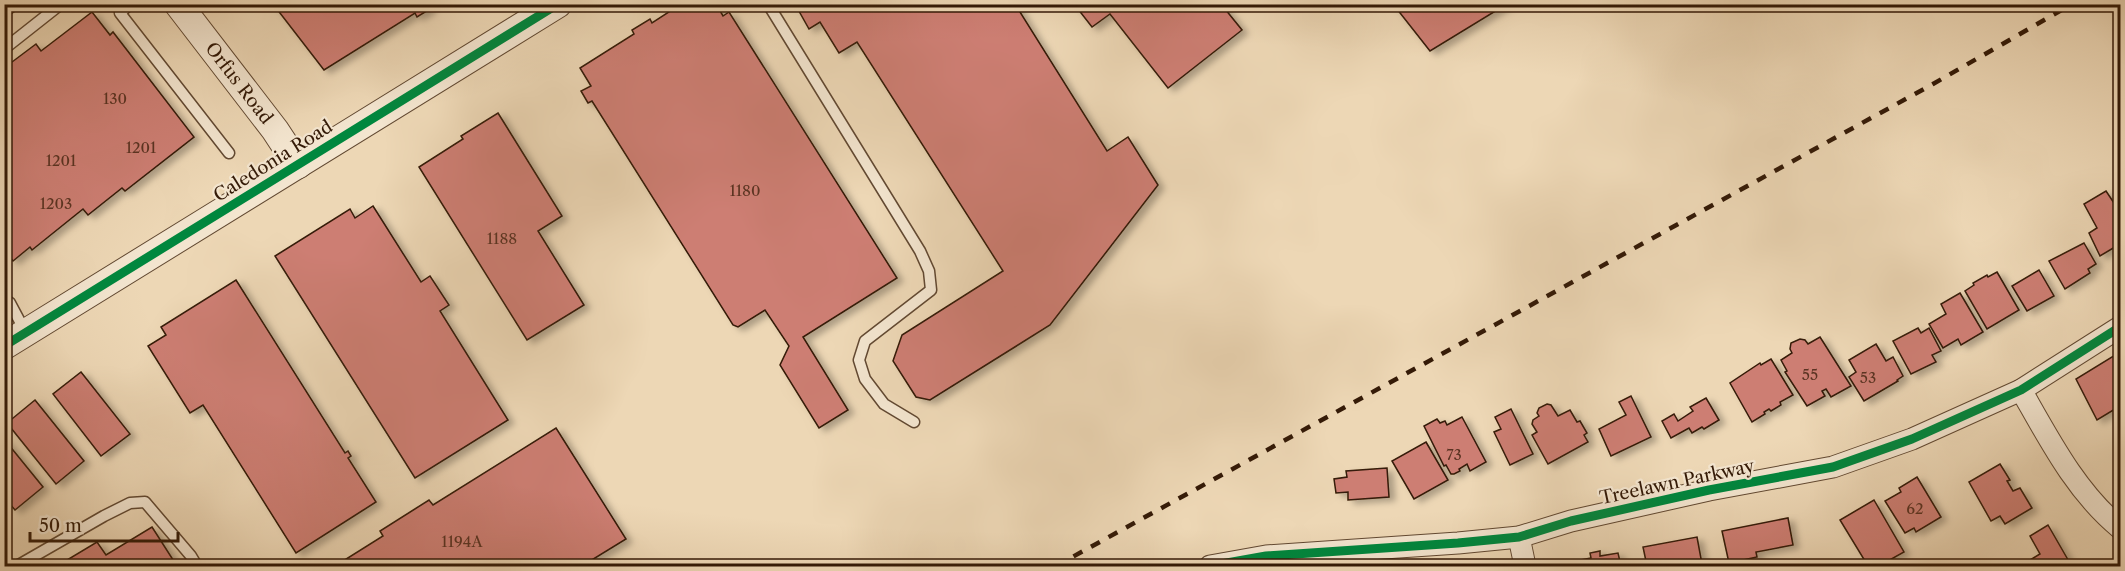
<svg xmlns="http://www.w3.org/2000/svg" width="2125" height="571" viewBox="0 0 2125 571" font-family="'Libre Caslon Text',serif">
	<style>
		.building { fill: #cd7e73; stroke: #341a07; stroke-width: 1.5; filter: url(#shadow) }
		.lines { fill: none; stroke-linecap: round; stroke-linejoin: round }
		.service-casing { stroke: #624932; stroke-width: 13 }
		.minor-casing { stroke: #624932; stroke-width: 23 }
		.tertiary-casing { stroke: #624932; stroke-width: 29 }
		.service { stroke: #f3e5cf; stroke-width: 10 }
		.minor { stroke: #f3e5cf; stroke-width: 21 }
		.tertiary { stroke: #f3e5cf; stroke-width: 27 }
		.rail { stroke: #341a07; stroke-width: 4.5; stroke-dasharray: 10 10; stroke-linecap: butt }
		.cycleway-casing { stroke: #f3e5cf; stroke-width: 13 }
		.cycleway { stroke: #00873e; stroke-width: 9 }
		.labels { text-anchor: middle; stroke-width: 4.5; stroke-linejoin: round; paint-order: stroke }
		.number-label { font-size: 15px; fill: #5a3322 }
		.street-label { font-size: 18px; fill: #341a07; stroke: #f3e5cf }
	</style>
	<defs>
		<filter id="shadow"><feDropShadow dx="6" dy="3.5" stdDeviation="3" flood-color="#0004"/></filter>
	</defs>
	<rect width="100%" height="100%" fill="#edd7b5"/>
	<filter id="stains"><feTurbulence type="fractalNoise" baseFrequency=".00333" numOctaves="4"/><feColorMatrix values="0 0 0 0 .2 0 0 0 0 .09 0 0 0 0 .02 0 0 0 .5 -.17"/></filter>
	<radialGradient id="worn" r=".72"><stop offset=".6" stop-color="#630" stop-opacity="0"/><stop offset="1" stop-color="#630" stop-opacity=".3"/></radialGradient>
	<!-- building -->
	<g class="building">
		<path d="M273 4H429L428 5 430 9 417 17 415 13 324 70Z"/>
		<path d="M681 4H716L723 16 729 12 897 278 803 337 848 410 819 428 780 365 789 346 765 310 738 327 733 325 592 101 588 103 581 91 591 86 580 68 634 34 632 30 650 19 652 23Z"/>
		<path d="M795 4H1015L1107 151 1128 137 1158 185 1050 325 930 400 916 397 893 361 902 335 1003 271 857 42 839 53 820 22 809 29Z"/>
		<path d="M1074 4H1221L1242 30 1168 88 1110 14 1092 27Z"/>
		<path d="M1393 4H1507L1430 51Z"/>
		<path d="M92 12 110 35 113 32 194 137 125 191 122 188 88 215 83 209 32 250 30 247 13 261 4 250V68L36 44 41 51Z"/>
		<path d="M498 113 562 216 538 231 584 305 527 340 419 167 463 139 461 136Z"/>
		<path d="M2106 191 2120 212V244L2100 256 2089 233 2097 228 2084 204Z"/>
		<path d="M373 206 421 282 430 276 449 305 440 311 508 420 415 478 275 256 350 209 355 218Z"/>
		<path d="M2084 243 2096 264 2088 269 2090 273 2065 289 2049 261Z"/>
		<path d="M2039 270 2054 296 2027 311 2012 286Z"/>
		<path d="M1997 272 2019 310 1987 329 1965 291 1974 285 1973 283 1987 275 1988 277Z"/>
		<path d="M236 280 345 453 348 451 351 456 348 458 376 502 296 553 203 405 190 413 148 346 166 335 161 327Z"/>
		<path d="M1960 293 1983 332 1961 345 1958 339 1943 348 1929 324 1946 314 1941 304Z"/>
		<path d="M1918 328 1921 333 1929 328 1941 351 1932 355 1936 362 1911 374 1893 341Z"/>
		<path d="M1820 337 1851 386 1831 397 1826 389 1822 391 1825 396 1807 406 1785 372 1787 371 1781 360 1792 353 1790 349 1791 343 1800 339 1805 340 1808 344Z"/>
		<path d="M1876 344 1886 361 1893 357 1903 376 1897 380 1898 381 1864 401 1849 377 1856 372 1849 360Z"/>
		<path d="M2120 352V406L2097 420 2076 379Z"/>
		<path d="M1771 359 1793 395 1780 402 1781 405 1771 411 1769 409 1764 412 1765 414 1752 422 1730 383 1760 363 1761 365Z"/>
		<path d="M81 372 130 434 101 456 53 394Z"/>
		<path d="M1631 396 1651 437 1611 456 1599 429 1626 415 1619 402Z"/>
		<path d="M1706 398 1719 420 1704 429 1702 427 1692 433 1689 428 1671 438 1662 421 1674 414 1678 421 1693 411 1690 407Z"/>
		<path d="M35 400 84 461 56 484 7 423Z"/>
		<path d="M1547 404 1551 405 1558 416 1570 410 1577 422 1580 421 1587 433 1584 435 1588 442 1548 464 1532 435 1537 432 1532 424 1533 420 1539 416 1537 413 1539 408Z"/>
		<path d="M1511 409 1533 454 1510 465 1494 432 1501 429 1495 417Z"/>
		<path d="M1462 417 1486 462 1470 471 1467 464 1459 469 1460 471 1454 474H1451L1446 465 1444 466 1424 426 1437 419 1440 423 1445 421 1447 425Z"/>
		<path d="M556 428 626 539 582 566H335L383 536 380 531 429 500 433 505Z"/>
		<path d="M4 439 43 487 15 510 4 497Z"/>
		<path d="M1426 442 1448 480 1414 499 1392 461Z"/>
		<path d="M2000 464 2010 480 2007 481 2013 491 2020 488 2032 508 2005 524 2000 516 1991 521 1969 482Z"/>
		<path d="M1387 468 1389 497 1348 500V492L1336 493 1334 479 1347 477 1346 471Z"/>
		<path d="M1917 477 1941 517 1916 532 1914 528 1905 533 1885 501 1901 492 1899 488Z"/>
		<path d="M1874 500 1904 552 1879 566 1877 561 1868 566 1840 520Z"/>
		<path d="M1788 518 1793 545 1756 552 1757 557 1729 563 1722 531Z"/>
		<path d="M2048 525 2071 565 2068 566H2027L2025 563 2040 554 2030 536Z"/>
		<path d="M152 527 177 566H57L97 542 106 555Z"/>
		<path d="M1697 537 1702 564 1687 566H1647L1643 547Z"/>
		<path d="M1600 551V556L1618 553 1621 566H1576L1575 561 1591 558 1590 553Z"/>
	</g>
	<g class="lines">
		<!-- service casing -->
		<g class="service-casing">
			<g id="service">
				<path d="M130 4 120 13 229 153"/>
				<path d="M768 4 920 251 929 271 931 290 865 341 859 360 865 379 884 404 914 422"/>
				<path d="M4 12 15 4"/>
				<path d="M4 49 61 4"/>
				<path d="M4 299 10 303 26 333"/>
				<path d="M17 566 104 516 130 503 145 502 191 556 197 566"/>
			</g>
		</g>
		<!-- minor casing -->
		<g class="minor-casing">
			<g id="minor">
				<path d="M2021 390C2049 439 2076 492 2120 528"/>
				<path d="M1519 537 1525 566"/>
				<path d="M1210 566 1266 556 1458 543 1519 537 1571 521 1709 490 1833 467 1912 439 2021 390 2120 327"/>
			</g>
		</g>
		<!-- tertiary casing -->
		<g class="tertiary-casing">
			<g id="tertiary">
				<path id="s1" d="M178 4 275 130 298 165"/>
				<path d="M4 346 558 4"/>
			</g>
		</g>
		<!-- service -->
		<use href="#service" class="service"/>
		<!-- minor -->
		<use href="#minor" class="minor"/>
		<!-- tertiary -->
		<use href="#tertiary" class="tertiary"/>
		<!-- rail -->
		<path class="rail" d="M1056 566 1933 84 2072 4"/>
		<!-- cycleway casing -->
		<g class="cycleway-casing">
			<g id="cycleway">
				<path d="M4 346 558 4"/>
				<path d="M1210 566 1266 556 1458 543 1519 537 1571 521 1709 490 1833 467 1912 439 2021 390 2120 327"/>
			</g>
		</g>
		<!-- cycleway -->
		<use href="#cycleway" class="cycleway"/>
	</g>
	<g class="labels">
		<!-- number labels -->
		<g class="number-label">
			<text x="115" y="104">130</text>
			<text x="141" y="153">1201</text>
			<text x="61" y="166">1201</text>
			<text x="745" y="196">1180</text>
			<text x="56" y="209">1203</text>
			<text x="502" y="244">1188</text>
			<text x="1810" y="380">55</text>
			<text x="1868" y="383">53</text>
			<text x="1454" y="460">73</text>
			<text x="1915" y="514">62</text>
			<text x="462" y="547">1194A</text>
		</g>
		<!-- street labels -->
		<g class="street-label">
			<text dy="6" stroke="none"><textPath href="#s1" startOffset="100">Orfus Road</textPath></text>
			<text transform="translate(273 161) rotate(-32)" y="6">Caledonia Road</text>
			<text transform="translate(1677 482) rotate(-12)" y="6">Treelawn Parkway</text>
		</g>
	</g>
	<!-- margin -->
	<rect width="2125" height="571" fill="none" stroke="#edd7b5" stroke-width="24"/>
	<rect x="6" y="6" width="2113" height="559" fill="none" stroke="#341a07" stroke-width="3"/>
	<rect x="12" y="12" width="2101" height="547" fill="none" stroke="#341a07" stroke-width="1.5"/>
	<!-- scale -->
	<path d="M30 532v9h148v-9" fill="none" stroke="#341a07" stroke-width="3"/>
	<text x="39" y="532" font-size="18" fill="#341a07" stroke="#f3e5cf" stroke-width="4.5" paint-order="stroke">50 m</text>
	<rect width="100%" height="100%" filter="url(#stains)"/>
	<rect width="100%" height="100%" fill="url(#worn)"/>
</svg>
